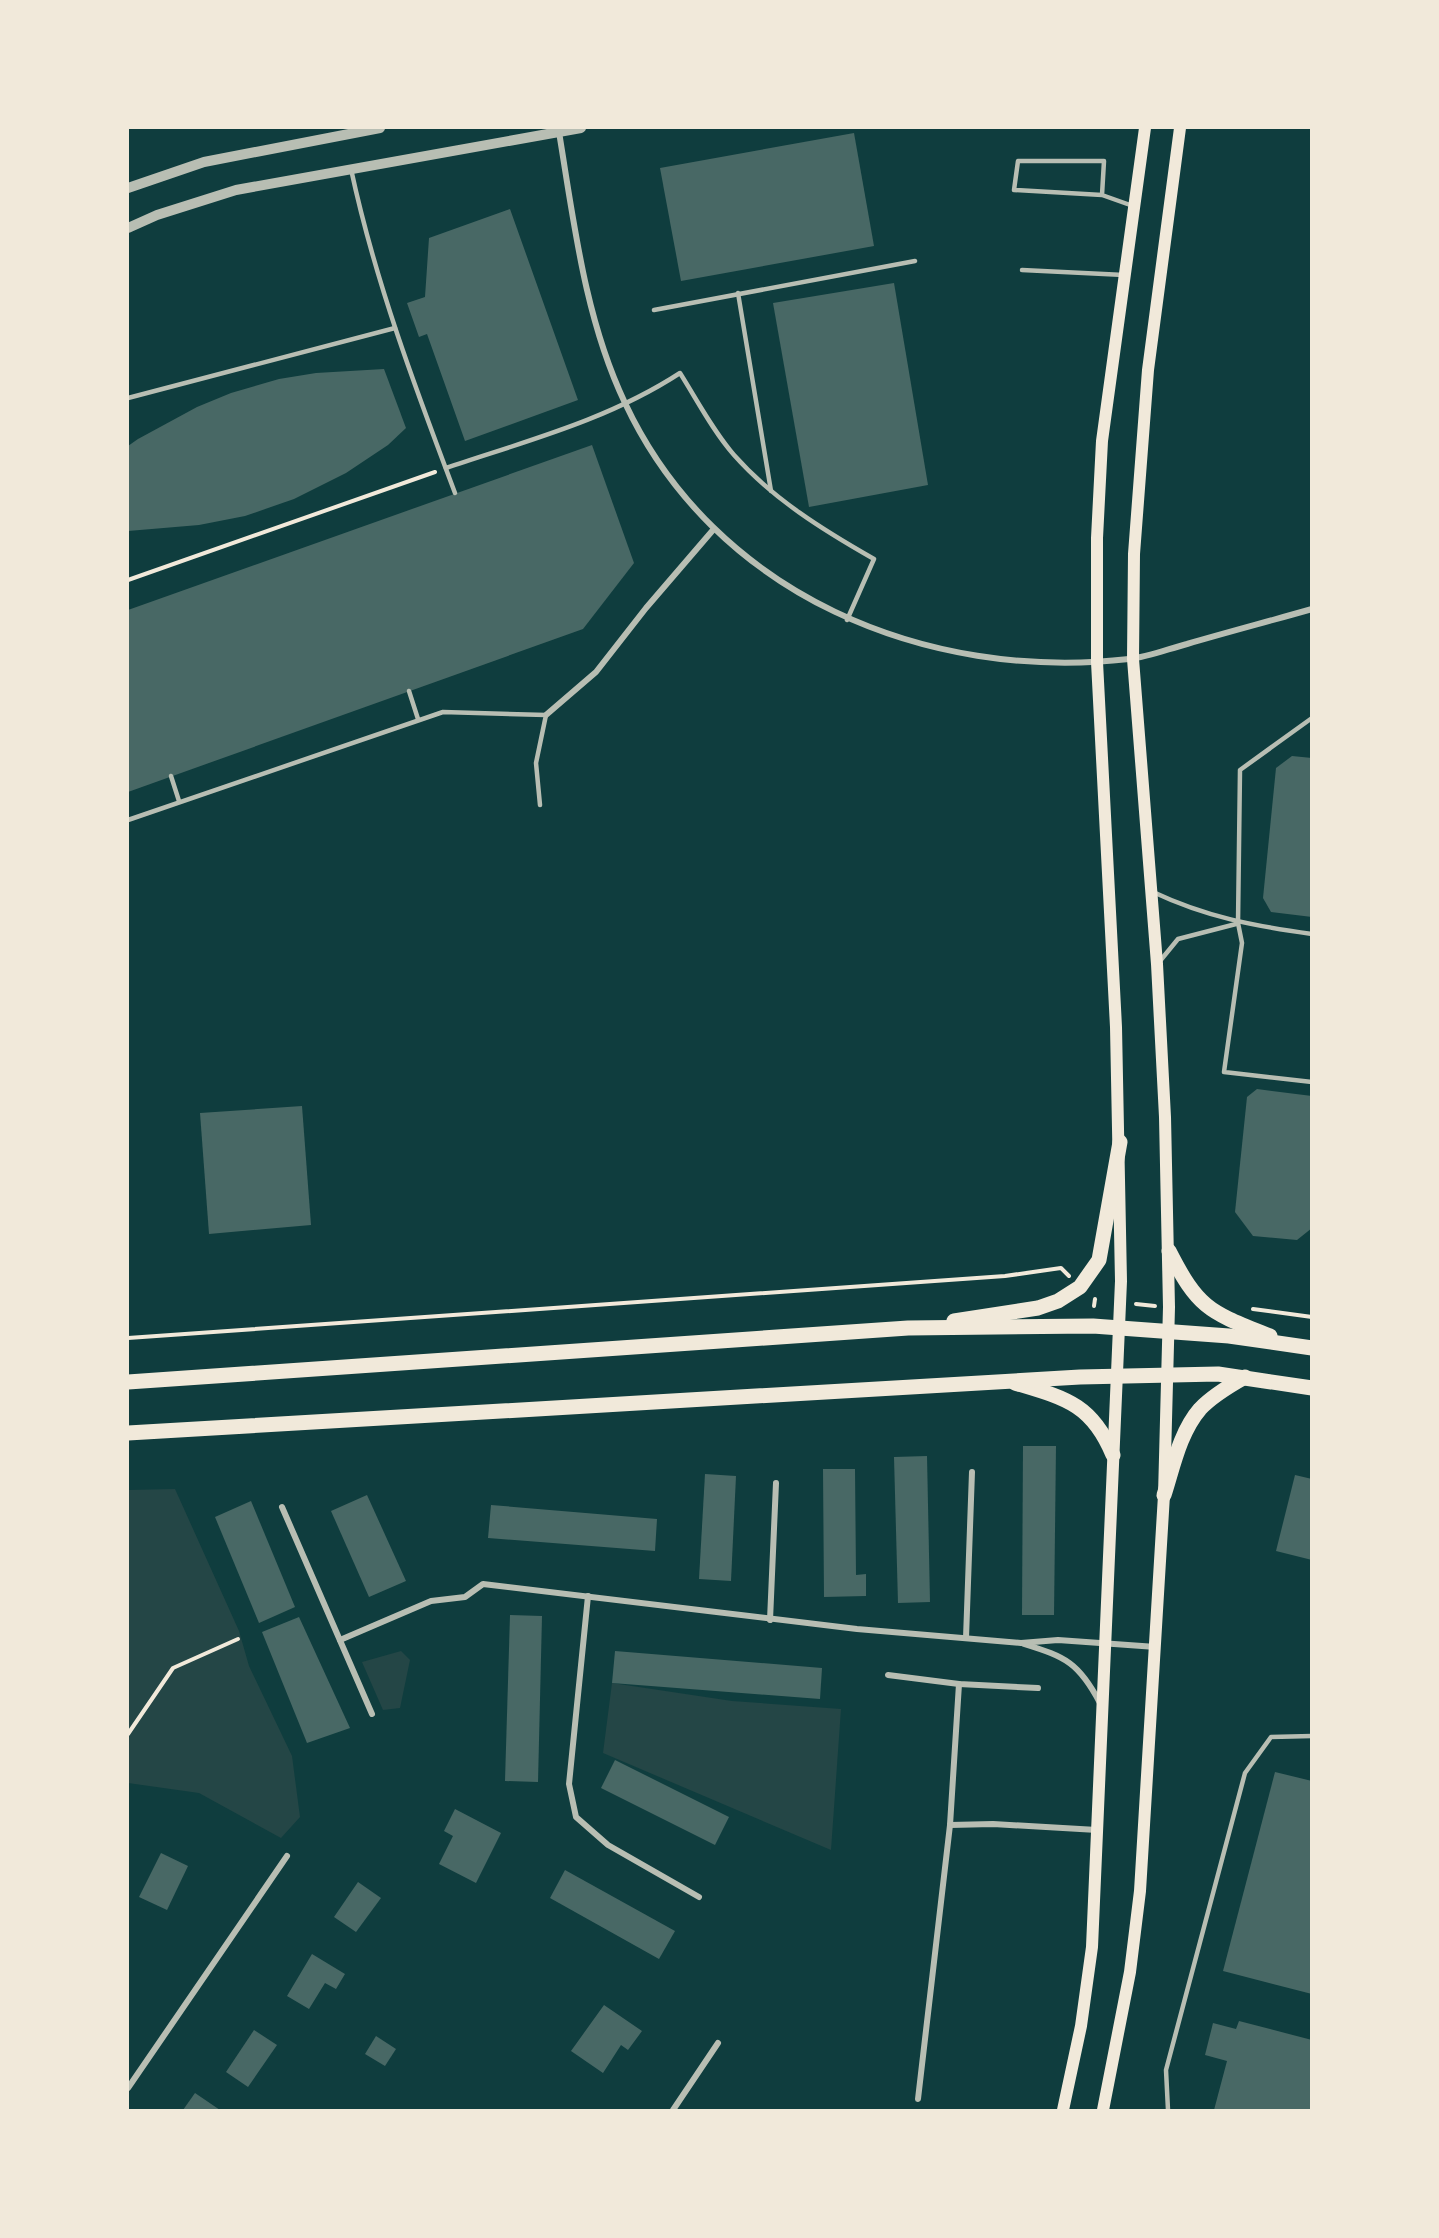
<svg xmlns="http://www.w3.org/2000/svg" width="1439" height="2238" viewBox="0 0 1439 2238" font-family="Ubuntu,sans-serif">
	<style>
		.green { fill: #244646 }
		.building { fill: #486865 }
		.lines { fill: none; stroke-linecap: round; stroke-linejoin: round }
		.path { stroke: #f1e9da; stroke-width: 4 }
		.service { stroke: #b8beb3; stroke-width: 4.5 }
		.minor { stroke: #b8beb3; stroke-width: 6 }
		.tertiary { stroke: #b8beb3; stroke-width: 10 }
		.secondary { stroke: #f1e9da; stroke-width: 12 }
		.primary { stroke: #f1e9da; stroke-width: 15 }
	</style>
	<rect width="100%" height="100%" fill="#0f3d3e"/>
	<!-- green -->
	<g class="green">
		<path d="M175 1489 239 1631 249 1666 292 1756 300 1817 281 1838 199 1793 128 1783V1490Z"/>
		<path d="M401 1651 410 1660 400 1708 383 1710 362 1662Z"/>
		<path d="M612 1683 732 1701 841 1709 831 1850 603 1753Z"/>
	</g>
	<!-- building -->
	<g class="building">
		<path d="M854 133 874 246 681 281 660 168Z"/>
		<path d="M510 209 578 400 465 441 427 334 419 337 407 303 425 297 429 238Z"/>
		<path d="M894 283 928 485 809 507 773 303Z"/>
		<path d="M384 369 406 428 388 445 346 473 294 499 245 516 199 525 128 531V446L138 439 197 407 231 393 279 379 316 373Z"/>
		<path d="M592 445 634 563 583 629 128 792V610Z"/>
		<path d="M1292 756 1312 758V917L1271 912 1263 898 1276 768Z"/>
		<path d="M1257 1089 1312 1096V1228L1297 1240 1253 1236 1235 1212 1247 1097Z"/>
		<path d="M302 1106 311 1225 209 1234 200 1113Z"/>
		<path d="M1023 1446H1056L1054 1615H1022Z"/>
		<path d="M927 1456 930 1602 898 1603 894 1457Z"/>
		<path d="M823 1469H855L856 1575 866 1574V1596L824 1597Z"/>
		<path d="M705 1474 736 1476 731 1581 699 1579Z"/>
		<path d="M1295 1475 1312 1479V1560L1276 1551Z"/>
		<path d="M367 1495 406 1581 369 1597 331 1511Z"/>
		<path d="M251 1501 295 1607 259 1623 215 1517Z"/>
		<path d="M491 1505 657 1519 655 1551 488 1538Z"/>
		<path d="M510 1615 542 1616 538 1782 505 1781Z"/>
		<path d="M299 1617 350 1728 307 1743 262 1632Z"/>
		<path d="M615 1651 822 1668 820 1699 612 1683Z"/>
		<path d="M615 1760 729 1817 715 1845 601 1788Z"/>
		<path d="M1275 1772 1312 1781V1994L1223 1971Z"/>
		<path d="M455 1809 501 1833 476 1883 439 1864 453 1836 444 1831Z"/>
		<path d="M161 1853 188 1866 167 1910 139 1897Z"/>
		<path d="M565 1870 675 1931 659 1959 550 1898Z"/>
		<path d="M358 1882 381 1898 356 1932 334 1917Z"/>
		<path d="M312 1954 345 1974 336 1989 325 1983 309 2009 287 1996Z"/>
		<path d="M604 2005 642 2031 628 2050 621 2045 603 2073 571 2051Z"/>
		<path d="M1239 2021 1312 2040V2110H1214L1227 2061 1205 2055 1213 2023 1236 2029Z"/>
		<path d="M254 2030 277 2045 248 2087 226 2072Z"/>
		<path d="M376 2036 396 2049 385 2066 365 2054Z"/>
		<path d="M195 2093 220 2110H183Z"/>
	</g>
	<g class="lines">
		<!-- path -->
		<g class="path">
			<path d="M128 580 435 472"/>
			<path d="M1136 1304 1155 1306"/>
			<path d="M1094 1306 1095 1299"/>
			<path d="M1253 1309 1312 1317"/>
			<path d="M128 1338 1005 1276 1061 1268 1069 1276"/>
			<path d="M128 1734 173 1668 238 1639"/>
		</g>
		<!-- service -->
		<g class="service">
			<path d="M351 169C375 281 415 387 455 493"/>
			<path d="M1102 195 1104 161H1018L1014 190 1102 195 1133 206"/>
			<path d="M1022 270 1124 275"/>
			<path d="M738 293 771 491"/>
			<path d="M654 310 915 261"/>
			<path d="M128 398 395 328"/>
			<path d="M446 468C526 441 608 420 680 373 697 400 713 431 734 455 773 499 823 530 874 559L847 620"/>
			<path d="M409 691 418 719"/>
			<path d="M1312 718 1240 770 1238 923 1242 943 1224 1072 1312 1082"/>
			<path d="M171 776 179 801"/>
			<path d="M128 820 443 712 546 715 536 763 540 805"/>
			<path d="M1153 892C1206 917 1254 926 1312 934"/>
			<path d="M1160 961 1178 939 1236 924"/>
			<path d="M1168 2110 1166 2070 1245 1773 1271 1737 1312 1736"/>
		</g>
		<!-- minor -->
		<g class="minor">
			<path d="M559 132C574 223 585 319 625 403 715 595 926 682 1129 659 1148 657 1168 649 1187 644 1228 632 1270 621 1312 609"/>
			<path d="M546 715 596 672 646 608 713 530"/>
			<path d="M282 1507 372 1714"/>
			<path d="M588 1596 569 1784 576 1817 608 1845 699 1897"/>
			<path d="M770 1620 776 1483"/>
			<path d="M966 1638 972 1472"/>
			<path d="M340 1640 431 1601 465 1597 483 1584 857 1629 1021 1643 1058 1640 1156 1647"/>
			<path d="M1024 1644C1066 1657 1079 1663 1100 1703"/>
			<path d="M888 1675 959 1684 1038 1688"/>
			<path d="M950 1825 993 1824 1097 1830"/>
			<path d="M128 2088 287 1856"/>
			<path d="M918 2099 950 1825 959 1684"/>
			<path d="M673 2110 718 2043"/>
		</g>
		<!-- tertiary -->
		<g class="tertiary">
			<path d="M128 188 204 162 380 128"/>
			<path d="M128 228 157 215 236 190 581 128"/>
		</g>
		<!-- secondary -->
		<g class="secondary">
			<path d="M1063 2110 1081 2026 1092 1947 1121 1281 1116 1027 1097 662V538L1102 441 1145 128"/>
			<path d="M1103 2110 1130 1972 1140 1891 1164 1495 1169 1307 1165 1117 1157 964 1133 659 1134 554 1148 370 1180 128"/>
		</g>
		<!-- primary -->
		<g class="primary">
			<path d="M1169 1251C1199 1310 1210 1312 1270 1336"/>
			<path d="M954 1321 1038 1308 1058 1301 1080 1287 1099 1260 1120 1142"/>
			<path d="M128 1382 908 1328 1093 1326 1229 1336 1312 1348"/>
			<path d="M1015 1383C1065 1398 1092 1404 1113 1455"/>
			<path d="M128 1433 1080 1377 1218 1374 1312 1388"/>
			<path d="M1164 1495C1173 1467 1180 1432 1200 1409 1212 1396 1229 1386 1245 1377"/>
		</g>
	</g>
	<!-- border -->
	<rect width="1439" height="2238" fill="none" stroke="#f1e9da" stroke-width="258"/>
</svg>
